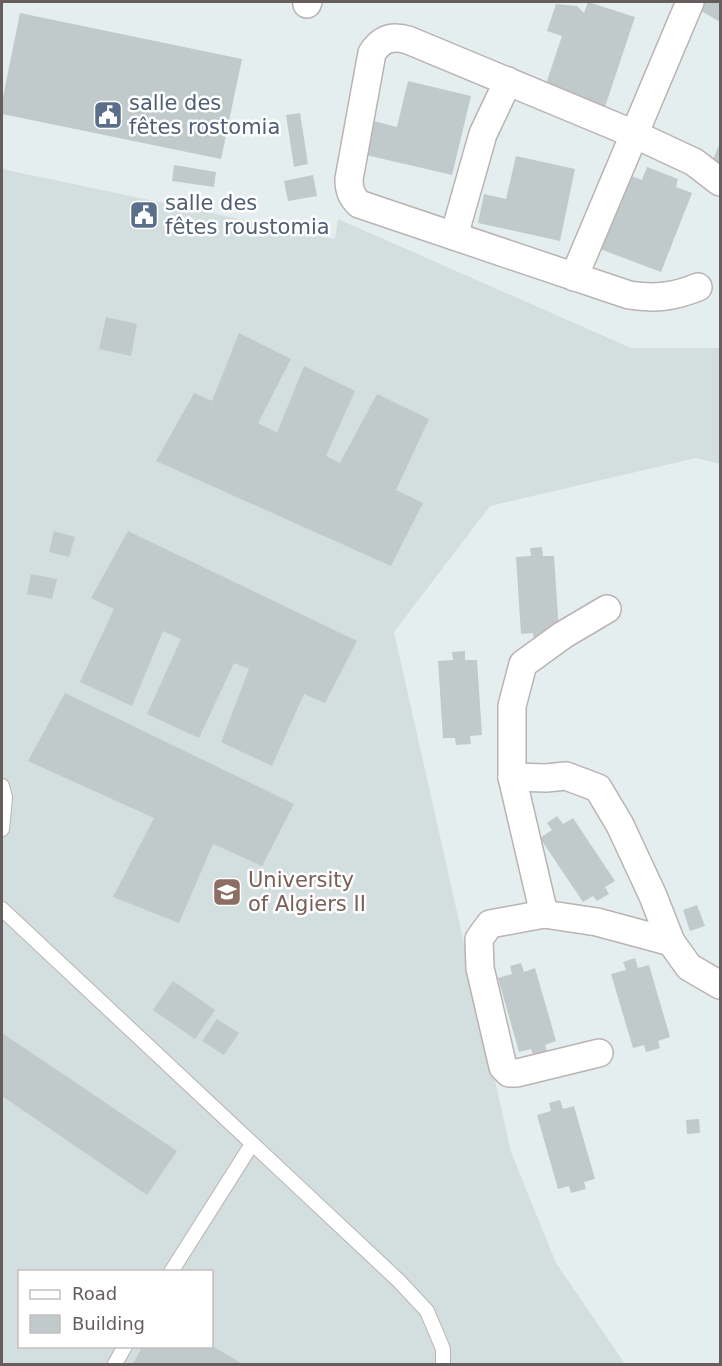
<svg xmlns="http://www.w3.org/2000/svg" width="722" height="1366" viewBox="0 0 722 1366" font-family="'DejaVu Sans',sans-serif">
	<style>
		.education { fill: #d3dedf; fill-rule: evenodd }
		.building { fill: #c1caca }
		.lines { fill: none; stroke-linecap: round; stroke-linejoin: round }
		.lane-casing { stroke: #bab3b2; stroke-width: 16 }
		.street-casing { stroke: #bab3b2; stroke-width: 30 }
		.lane { stroke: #fff; stroke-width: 14 }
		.street { stroke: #fff; stroke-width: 27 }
		.labels { text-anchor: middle; stroke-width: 5; stroke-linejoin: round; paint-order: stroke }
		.service-label { font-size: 21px; fill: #4e5e75; stroke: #fff; text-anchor: start }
		.education-label { font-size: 21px; fill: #785e54; stroke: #fff; text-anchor: start }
	</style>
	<rect width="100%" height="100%" fill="#e5eeef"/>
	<!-- education -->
	<path class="education" d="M2 169 335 239 338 219 631 348H720V464L696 458 490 506 394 632 511 1152 556 1263 625 1364H2ZM20 1272H212V1346H20Z"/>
	<!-- building -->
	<g class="building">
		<path d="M588 2 635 17 605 107 545 87 562 36 547 31 556 4 577 6 584 13Z"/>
		<path d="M703 2H720V22L698 9Z"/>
		<path d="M20 13 242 59 221 159 2 114V102Z"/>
		<path d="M408 81 471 96 452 175 366 155 374 121 397 127Z"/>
		<path d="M300 113 308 164 294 167 286 115Z"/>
		<path d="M720 143V165L712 162Z"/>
		<path d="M516 156 575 169 560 241 478 223 484 194 506 199Z"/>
		<path d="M174 165 216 172 214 187 172 181Z"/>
		<path d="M647 167 678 179 676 187 692 193 661 272 600 249 629 175 642 180Z"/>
		<path d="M313 175 317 196 288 201 284 181Z"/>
		<path d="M106 317 137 324 131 356 99 349Z"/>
		<path d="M239 333 291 359 258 423 277 433 304 366 355 391 326 456 340 463 377 394 429 419 396 490 423 503 391 566 156 461 194 393 212 401Z"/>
		<path d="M54 531 75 537 69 557 49 552Z"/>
		<path d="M128 531 357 641 325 703 304 694 272 766 221 742 249 669 234 663 199 738 147 714 181 639 163 631 132 706 80 682 114 609 91 598Z"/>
		<path d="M542 547 543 556H554L559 631 534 641 533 633 521 634 516 557 531 556 530 548Z"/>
		<path d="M31 574 57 579 52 599 27 594Z"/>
		<path d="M465 651V660H477L482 735 470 736 471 744 456 745 455 738H443L438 661 453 660 452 652Z"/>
		<path d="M65 693 294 804 262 866 213 844 179 923 113 897 154 818 28 761Z"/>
		<path d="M557 816 563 824 573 818 615 881 605 887 609 894 597 901 593 896 583 902 540 838 552 830 547 823Z"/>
		<path d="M697 905 705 926 690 931 683 910Z"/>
		<path d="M635 958 638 968 649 965 670 1037 658 1041 660 1048 646 1052 644 1045 633 1048 611 974 626 970 623 962Z"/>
		<path d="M521 963 524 972 535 968 556 1041 545 1045 547 1052 533 1056 531 1049 519 1052 498 978 512 974 510 966Z"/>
		<path d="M173 981 215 1010 195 1039 153 1010Z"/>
		<path d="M217 1019 239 1033 224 1055 202 1041Z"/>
		<path d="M2 1033 177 1151 147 1195 2 1096Z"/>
		<path d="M560 1100 563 1109 574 1106 595 1179 584 1182 586 1189 571 1193 569 1186 558 1189 537 1115 551 1111 549 1103Z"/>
		<path d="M699 1119 700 1133 687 1134 686 1120Z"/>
		<path d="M143 1346H212L243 1364H136L133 1363Z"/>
	</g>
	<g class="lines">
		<!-- lane casing -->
		<g class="lane-casing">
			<g id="lane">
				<path d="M2 786 5 797 2 829"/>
				<path d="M2 909 399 1281 427 1311 443 1349V1364"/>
				<path d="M171 1272 252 1144"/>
				<path d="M115 1364 125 1346"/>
			</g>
		</g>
		<!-- street casing -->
		<g class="street-casing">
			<g id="street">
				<path d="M307 4 308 2"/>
				<path d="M454 236 483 134 508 81"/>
				<path d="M574 277 690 2"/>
				<path d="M698 287C674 297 654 299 629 295L359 204C351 196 349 190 349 179L372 53C381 39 392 35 408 40L634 134 694 162 720 182"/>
				<path d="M512 777 546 778 566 776 598 788 620 825 653 896 671 942"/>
				<path d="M544 914 512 777V706L523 664 563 635 607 609"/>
				<path d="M599 1053 517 1073H509L503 1067 480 968 479 939 490 924 544 914 597 922 671 942 689 967 720 985"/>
			</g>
		</g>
		<!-- lane -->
		<use href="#lane" class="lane"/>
		<!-- street -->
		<use href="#street" class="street"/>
	</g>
	<!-- icons -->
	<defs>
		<g id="civic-square" transform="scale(1.5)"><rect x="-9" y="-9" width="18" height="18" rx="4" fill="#5c6f8a" stroke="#fff"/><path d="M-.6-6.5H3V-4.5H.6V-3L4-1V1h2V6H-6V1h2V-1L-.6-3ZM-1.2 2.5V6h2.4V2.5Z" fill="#fff"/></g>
		<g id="university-square" transform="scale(1.5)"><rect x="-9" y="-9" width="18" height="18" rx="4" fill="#8d6e63" stroke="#fff"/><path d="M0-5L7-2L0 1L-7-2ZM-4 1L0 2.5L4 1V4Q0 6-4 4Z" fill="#fff"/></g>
	</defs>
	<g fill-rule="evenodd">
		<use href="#civic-square" x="108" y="115"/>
		<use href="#civic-square" x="144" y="215"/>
		<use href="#university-square" x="227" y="892"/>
	</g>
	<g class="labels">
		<!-- service labels -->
		<g class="service-label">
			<text x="129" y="110">salle des<tspan x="129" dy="24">fêtes rostomia</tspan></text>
			<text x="165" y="210">salle des<tspan x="165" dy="24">fêtes roustomia</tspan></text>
		</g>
		<!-- education labels -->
		<g class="education-label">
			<text x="248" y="887">University<tspan x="248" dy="24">of Algiers II</tspan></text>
		</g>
	</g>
	<!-- border -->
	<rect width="722" height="1366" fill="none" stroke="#665d5d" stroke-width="6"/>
	<!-- legend -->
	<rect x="18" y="1270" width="195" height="78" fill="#ffffff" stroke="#c2bebe" stroke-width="1.5"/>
	<rect x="30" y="1290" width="30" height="9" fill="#ffffff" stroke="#c2bebe" stroke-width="1.5"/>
	<text x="72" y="1300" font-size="18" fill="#665d5d">Road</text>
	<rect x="30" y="1315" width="30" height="18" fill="#c1caca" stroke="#c2bebe" stroke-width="1.5"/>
	<text x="72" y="1330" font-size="18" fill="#665d5d">Building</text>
</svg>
